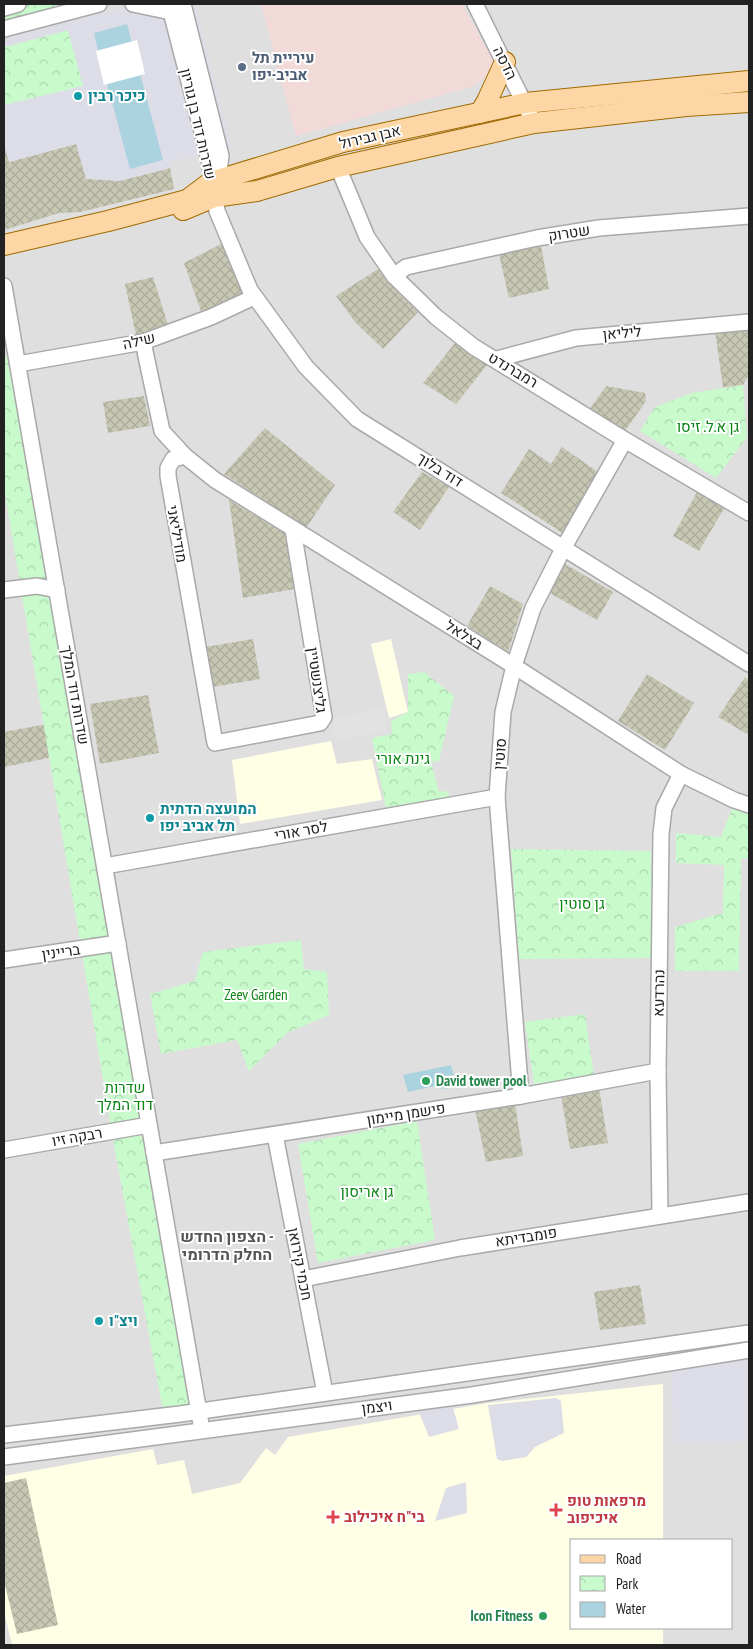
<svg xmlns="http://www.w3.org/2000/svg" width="753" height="1649" viewBox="0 0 753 1649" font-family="'PT Sans Narrow',Heebo,sans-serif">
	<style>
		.residential { fill: #e0dfdf; fill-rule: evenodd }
		.commercial { fill: #f2dad9 }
		.education { fill: #ffffe5 }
		.construction { fill: url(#construction-cross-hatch) }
		.park { fill: url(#park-crowns) }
		.parking { fill: #e2e2e2 }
		.plaza { fill: #dddde8 }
		.water { fill: #aad3df }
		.pier { fill: #fff }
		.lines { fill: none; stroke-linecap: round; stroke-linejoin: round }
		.minor-casing { stroke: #a9a9a9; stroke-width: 18 }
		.major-casing { stroke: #a06b00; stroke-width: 22 }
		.minor { stroke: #fff; stroke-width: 15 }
		.major { stroke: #fcd6a4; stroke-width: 20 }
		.service-dot { fill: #5c6f8a; stroke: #fff; stroke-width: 2 }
		.culture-dot { fill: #0f9aa8; stroke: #fff; stroke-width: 2 }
		.leisure-dot { fill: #2e9e5b; stroke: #fff; stroke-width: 2 }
		.health-dot { fill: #e0444e; stroke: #fff; stroke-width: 2 }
		.labels { text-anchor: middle; stroke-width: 4; stroke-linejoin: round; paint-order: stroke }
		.service-label { font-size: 15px; font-weight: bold; fill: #4e5e75; stroke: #fff; text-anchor: start }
		.street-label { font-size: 15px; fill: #222; stroke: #fff }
		.culture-label { font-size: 15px; font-weight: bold; fill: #0d838f; stroke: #fff; text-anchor: start }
		.park-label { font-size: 15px; fill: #0c8416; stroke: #fff }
		.leisure-label { font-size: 15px; font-weight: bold; fill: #27864d; stroke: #fff; text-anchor: start }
		.health-label { font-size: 15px; font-weight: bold; fill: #be3a42; stroke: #fff; text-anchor: start }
		.neighbourhood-label { font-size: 16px; font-weight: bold; fill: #555; stroke: #fff }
	</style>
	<defs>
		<pattern id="construction-cross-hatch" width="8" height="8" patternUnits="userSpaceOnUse" patternTransform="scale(1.25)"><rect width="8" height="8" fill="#c7c7b4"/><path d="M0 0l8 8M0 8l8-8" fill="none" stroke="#abab9a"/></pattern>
		<pattern id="park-crowns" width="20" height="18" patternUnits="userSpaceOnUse" patternTransform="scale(1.25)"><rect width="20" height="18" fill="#c8facc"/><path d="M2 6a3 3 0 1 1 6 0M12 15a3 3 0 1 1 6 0" fill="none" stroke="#acd6af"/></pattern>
	</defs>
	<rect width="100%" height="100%" fill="#f2efe9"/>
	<!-- residential -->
	<path class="residential" d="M4 4H749V1645H4ZM572 1540H732V1628H572Z"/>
	<!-- commercial -->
	<path class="commercial" d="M261 4H462L494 62 489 75 471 87 296 136Z"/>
	<!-- education -->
	<g class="education">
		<path d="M391 639 408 712 389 718 371 644Z"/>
		<path d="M331 741 337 764 372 759 382 800 240 824 232 760Z"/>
		<path d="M663 1384V1540H572V1628H663V1645H12L4 1612V1476L153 1449 157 1465 184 1460 192 1494 240 1483 266 1448 275 1455 288 1437 488 1403Z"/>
	</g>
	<!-- construction -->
	<g class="construction">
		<path d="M4 144 9 162 76 144 119 181 170 168 174 189 80 212 59 213 4 230Z"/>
		<path d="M225 242 245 295 202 314 184 263Z"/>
		<path d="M541 246 549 289 509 298 499 254Z"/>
		<path d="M378 269 396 291 418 312 383 349 355 322 336 296Z"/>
		<path d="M153 277 168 325 136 335 125 284Z"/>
		<path d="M749 328V375L743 385 723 387 715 331Z"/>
		<path d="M455 343 487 365 456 404 423 383Z"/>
		<path d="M606 386 645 393 646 401 625 431 589 410Z"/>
		<path d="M144 396 150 426 108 433 103 402Z"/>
		<path d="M265 428 335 485 306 528 224 474Z"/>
		<path d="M562 447 598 472 564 534 501 493 529 449 551 464Z"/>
		<path d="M422 472 449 487 420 530 393 512Z"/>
		<path d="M697 492 725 507 699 551 673 536Z"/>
		<path d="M229 500 286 534 295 589 243 598Z"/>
		<path d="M565 564 613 592 597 620 548 592Z"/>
		<path d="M490 586 523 604 508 652 467 626Z"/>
		<path d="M253 639 260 679 212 687 205 647Z"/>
		<path d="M647 674 694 703 665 750 618 721Z"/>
		<path d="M745 677 749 680V729L747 734 718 717Z"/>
		<path d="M148 695 159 753 100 764 90 704Z"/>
		<path d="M47 724 53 757 4 767V732Z"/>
		<path d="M599 1088 608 1143 570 1149 561 1095Z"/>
		<path d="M515 1103 523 1156 486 1162 475 1109Z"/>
		<path d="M640 1285 646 1324 600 1330 594 1292Z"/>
		<path d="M26 1478 58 1625 17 1634 4 1581V1483Z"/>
	</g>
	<!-- park -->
	<g class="park">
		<path d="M25 4H90L4 26V9Z"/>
		<path d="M69 30 83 86 4 107V47Z"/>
		<path d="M7 356 120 955 198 1412 164 1416 114 1145 4 488V357Z"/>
		<path d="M743 385 747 437 716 478 640 431 655 407 692 393Z"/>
		<path d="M424 672 454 696 439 761 431 762 439 792 448 791 451 802 387 813 372 738 392 734 391 721 408 712V674Z"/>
		<path d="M733 807 749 812V858L741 859 739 971H675V927L723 913 724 865 676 863V833L721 837Z"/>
		<path d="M511 849 651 851 653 958 519 959Z"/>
		<path d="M301 940 304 969 327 972 329 1015 287 1033 249 1071 237 1040 161 1054 150 994 195 981 203 952Z"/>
		<path d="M585 1014 594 1076 534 1084 525 1022Z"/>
		<path d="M417 1121 435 1240 318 1263 298 1144Z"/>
	</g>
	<!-- parking -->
	<path class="parking" d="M383 708 389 731 336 740 332 719Z"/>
	<!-- plaza -->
	<g class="plaza">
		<path d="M177 4H195L232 147 169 162 170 168 119 181 86 179 76 144 9 162 4 144V105L83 86 68 30 4 47V39L125 7 135 9 136 14Z"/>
		<path d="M749 1359V1441L673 1445 672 1371Z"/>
		<path d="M556 1398 561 1401 564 1433 535 1447 526 1457 502 1461 497 1459 488 1405Z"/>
		<path d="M452 1404 459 1429 429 1437 418 1410Z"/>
		<path d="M466 1482 467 1513 435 1521 446 1488Z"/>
	</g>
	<!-- water -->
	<g class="water">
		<path d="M127 24 163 160 130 169 107 84 113 82 104 49 98 51 94 33Z"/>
		<path d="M451 1065 454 1075 446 1076 449 1088 441 1089 439 1085 408 1092 403 1075Z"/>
	</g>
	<!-- pier -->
	<path class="pier" d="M137 40 145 74 104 85 96 51Z"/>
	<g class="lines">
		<!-- minor casing -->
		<g class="minor-casing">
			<g id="minor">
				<path d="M133 4 171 12"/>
				<path d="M169 4 209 159 217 211 250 290 306 367 357 419 749 664"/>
				<path d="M183 4 221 156 217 186"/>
				<path d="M475 4 534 123"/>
				<path d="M4 8 18 4"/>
				<path d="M4 29 99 4"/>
				<path d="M338 167 367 237 394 276 436 317 474 347 625 440 749 513"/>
				<path d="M394 276 406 267 537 238 599 228 749 216"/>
				<path d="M4 286 202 1430"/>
				<path d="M143 342 162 431 185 456 215 480 514 666 681 774 734 800 749 805"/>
				<path d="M497 359 576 338 749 322"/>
				<path d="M18 364 143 342 211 317 254 297"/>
				<path d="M185 456 173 459 168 468V476L215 743 320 723 324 717 293 530"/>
				<path d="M4 590 37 586 57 590"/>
				<path d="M105 866 497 797"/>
				<path d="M4 960 118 943"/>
				<path d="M521 1096 497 797 503 712 514 666 533 608 564 547 625 440"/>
				<path d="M275 1135 325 1393"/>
				<path d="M4 1150 149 1125"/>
				<path d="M154 1153 521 1096 658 1071"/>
				<path d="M660 1215 658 1071 661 834 664 808 681 774"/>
				<path d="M303 1279 460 1248 749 1202"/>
				<path d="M4 1435 180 1414 749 1333"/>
				<path d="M4 1457 472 1395 749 1350"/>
			</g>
		</g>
		<!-- major casing -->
		<g class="major-casing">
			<g id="major">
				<path d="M480 113 487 101 505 62"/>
				<path d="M183 210 214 197 257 191 338 167 534 123 686 106 749 102"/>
				<path d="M4 245 108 221 187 200 211 182 343 142 525 103 749 81"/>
			</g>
		</g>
		<!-- minor -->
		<use href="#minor" class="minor"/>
		<!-- major -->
		<use href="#major" class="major"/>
	</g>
	<!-- markers -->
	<circle class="service-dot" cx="242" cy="67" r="5"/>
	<g class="culture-dot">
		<circle cx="78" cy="96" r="5"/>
		<circle cx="150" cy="818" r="5"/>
		<circle cx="99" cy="1321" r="5"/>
	</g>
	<g class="leisure-dot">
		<circle cx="426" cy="1081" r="5"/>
		<circle cx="543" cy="1616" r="5"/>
	</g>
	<g class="health-dot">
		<path d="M553.5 1502.5h5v5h5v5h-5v5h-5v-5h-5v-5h5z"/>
		<path d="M330.5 1509.5h5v5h5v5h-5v5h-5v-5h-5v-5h5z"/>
	</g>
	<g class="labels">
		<!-- service labels -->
		<g class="service-label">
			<text x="252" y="63">עיריית תל<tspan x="252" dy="17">אביב-יפו</tspan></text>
		</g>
		<!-- street labels -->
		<g class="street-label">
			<text transform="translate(505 63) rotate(64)" y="5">הדסה</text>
			<text transform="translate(198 124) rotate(77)" y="5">שדרות דוד בן גוריון</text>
			<text transform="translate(370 137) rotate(-13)" y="5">אבן גבירול</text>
			<text transform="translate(569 233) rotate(-9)" y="5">שטרוק</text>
			<text transform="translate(622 333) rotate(-5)" y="5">ליליאן</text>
			<text transform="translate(139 341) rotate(-13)" y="5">שילה</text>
			<text transform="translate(513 370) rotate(31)" y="5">רמברנדט</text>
			<text transform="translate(440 470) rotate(32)" y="5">דוד בלוך</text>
			<text transform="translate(177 534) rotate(80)" y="5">מודיליאני</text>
			<text transform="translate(464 635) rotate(32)" y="5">בצלאל</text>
			<text transform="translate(317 680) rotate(82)" y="5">גליצנשטיין</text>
			<text transform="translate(75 695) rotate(80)" y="5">שדרות דוד המלך</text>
			<text transform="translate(500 754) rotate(-86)" y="5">סוטין</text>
			<text transform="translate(301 831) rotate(-10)" y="5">לסר אורי</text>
			<text transform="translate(61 952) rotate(-8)" y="5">בריינין</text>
			<text transform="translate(659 993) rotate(-89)" y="5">נהרדעא</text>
			<text transform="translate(406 1114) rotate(-9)" y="5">פישמן מיימון</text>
			<text transform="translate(77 1137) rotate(-10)" y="5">רבקה זיו</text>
			<text transform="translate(526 1237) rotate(-9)" y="5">פומבדיתא</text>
			<text transform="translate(300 1264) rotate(79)" y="5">חכמי קירואן</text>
			<text transform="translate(377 1407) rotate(-7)" y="5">ויצמן</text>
		</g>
		<!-- culture labels -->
		<g class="culture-label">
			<text x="88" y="101">כיכר רבין</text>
			<text x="160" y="814">המועצה הדתית<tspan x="160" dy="17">תל אביב יפו</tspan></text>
			<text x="109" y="1326">ויצ"ו</text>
		</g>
		<!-- park labels -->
		<g class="park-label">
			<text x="708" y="432">גן א.ל. זיסו</text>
			<text x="403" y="764">גינת אורי</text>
			<text x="582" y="909">גן סוטין</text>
			<text x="256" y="1000">Zeev Garden</text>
			<text x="125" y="1093">שדרות<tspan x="125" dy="17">דוד המלך</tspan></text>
			<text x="367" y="1197">גן אריסון</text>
		</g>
		<!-- leisure labels -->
		<g class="leisure-label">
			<text x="436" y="1086">David tower pool</text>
			<text x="533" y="1621" text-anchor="end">Icon Fitness</text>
		</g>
		<!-- health labels -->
		<g class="health-label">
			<text x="567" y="1506">מרפאות טופ<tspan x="567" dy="17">איכיפוב</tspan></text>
			<text x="344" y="1522">בי"ח איכילוב</text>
		</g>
		<!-- neighbourhood labels -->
		<g class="neighbourhood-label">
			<text x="227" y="1242">הצפון החדש -<tspan x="227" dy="18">החלק הדרומי</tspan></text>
		</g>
	</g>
	<!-- border -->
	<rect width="753" height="1649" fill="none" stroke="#222222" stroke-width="10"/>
	<!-- legend -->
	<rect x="570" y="1539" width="162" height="90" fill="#ffffff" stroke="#a7a7a7"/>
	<rect x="580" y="1555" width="25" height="8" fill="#fcd6a4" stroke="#a7a7a7"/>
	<text x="616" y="1564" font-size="15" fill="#222222">Road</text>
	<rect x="580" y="1576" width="25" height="15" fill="url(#park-crowns)" stroke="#a7a7a7"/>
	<text x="616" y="1589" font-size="15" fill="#222222">Park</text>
	<rect x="580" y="1602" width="25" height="15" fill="#aad3df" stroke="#a7a7a7"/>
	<text x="616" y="1614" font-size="15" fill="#222222">Water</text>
</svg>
